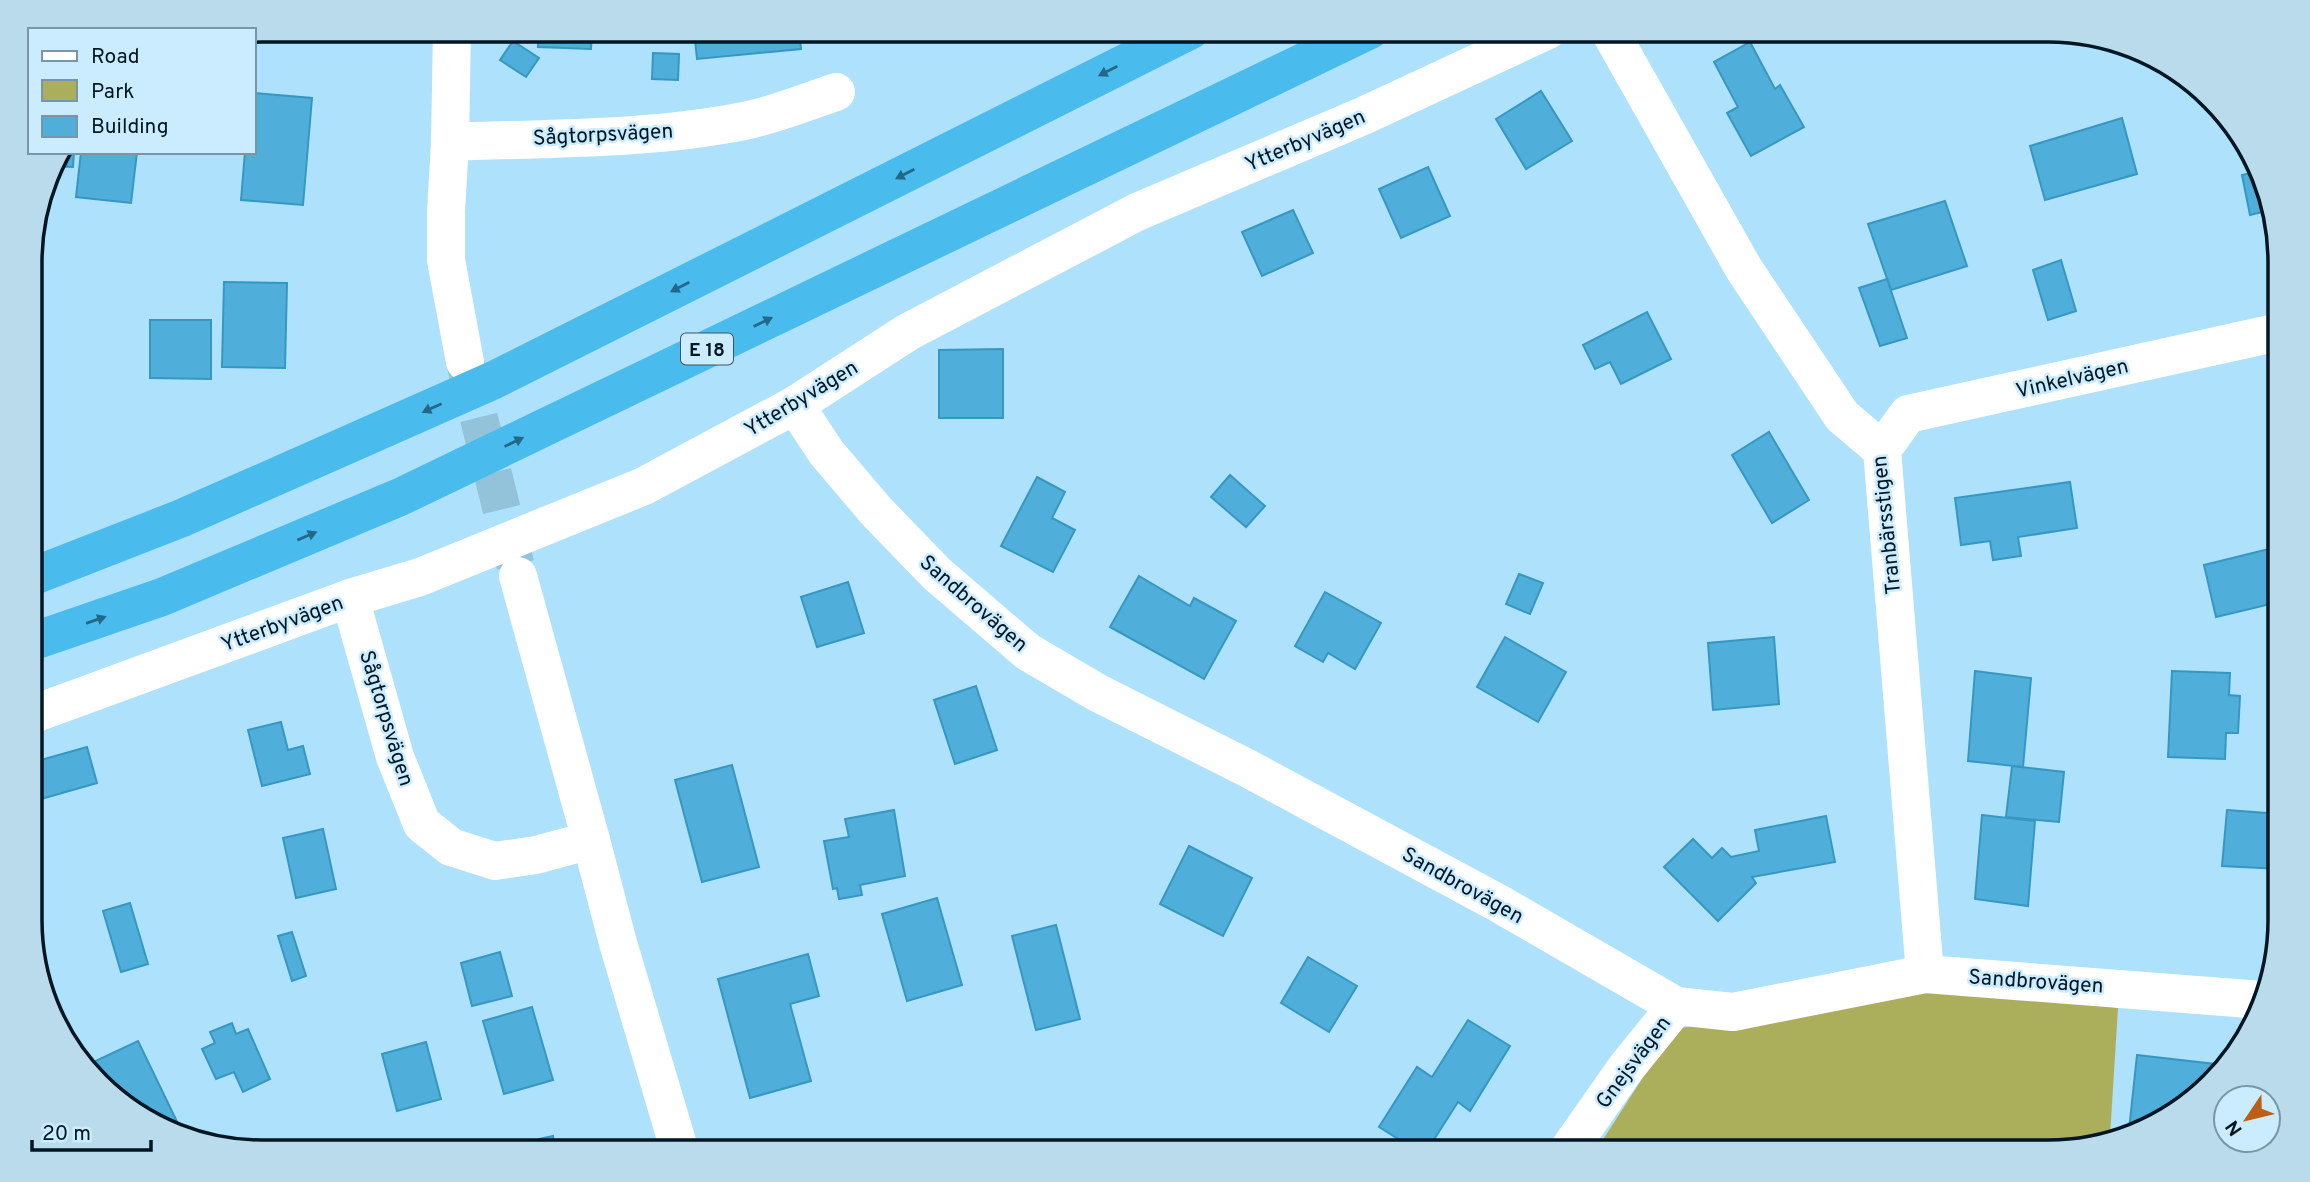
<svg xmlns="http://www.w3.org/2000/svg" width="2310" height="1182" viewBox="0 0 2310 1182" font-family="Overpass,sans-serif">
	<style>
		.green { fill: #abaf5c }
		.building { fill: #50afda; stroke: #3697c2; stroke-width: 2 }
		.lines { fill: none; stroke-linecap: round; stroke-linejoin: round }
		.tertiary-tunnel { stroke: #93c3db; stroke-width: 38; stroke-dasharray: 38 19; stroke-linecap: butt }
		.minor { stroke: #fff; stroke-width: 38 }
		.tertiary { stroke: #fff; stroke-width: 38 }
		.motorway { stroke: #49bbed; stroke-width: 38 }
		.oneway { fill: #246888 }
		.labels { text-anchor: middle; stroke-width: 5; stroke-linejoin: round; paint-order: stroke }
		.shield { fill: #caecfe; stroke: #3d5665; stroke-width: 2 }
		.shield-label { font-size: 19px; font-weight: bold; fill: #001623 }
		.street-label { font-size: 21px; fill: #001623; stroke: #caecfe }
		.rim { fill: none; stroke: #001623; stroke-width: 3.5 }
	</style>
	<rect width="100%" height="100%" fill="#ade1fc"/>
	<!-- green -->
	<path class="green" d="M1964 984 2118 1008 2110 1136 2063 1152H1595L1674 1029Z"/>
	<!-- building -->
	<g class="building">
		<path d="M539 30H592L591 49 538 47Z"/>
		<path d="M694 30H799L801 49 697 59Z"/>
		<path d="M513 41 539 58 526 77 500 60Z"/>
		<path d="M1750 42 1775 89 1780 85 1804 127 1751 156 1727 113 1738 107 1714 62Z"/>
		<path d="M653 53 679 54 678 80 652 79Z"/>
		<path d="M1541 91 1572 141 1526 169 1496 119Z"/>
		<path d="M254 93 312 98 303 205 241 200 245 152H254Z"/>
		<path d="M2122 118 2137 174 2045 200 2030 146Z"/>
		<path d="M59 152H74L73 167 52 166Z"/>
		<path d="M81 152H137L131 203 76 197Z"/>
		<path d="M1428 167 1450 216 1401 238 1379 189Z"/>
		<path d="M2256 172 2278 232V247L2269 249 2262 212 2250 215 2242 175Z"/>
		<path d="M1945 201 1967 266 1891 290 1868 224Z"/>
		<path d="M1293 210 1313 253 1262 276 1242 232Z"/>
		<path d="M2061 260 2076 311 2048 320 2033 270Z"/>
		<path d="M1887 279 1907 338 1880 346 1859 288Z"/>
		<path d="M224 282 287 283 285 368 222 367Z"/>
		<path d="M1647 312 1671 359 1621 384 1610 362 1595 369 1583 345Z"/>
		<path d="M150 320H211V379L150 378Z"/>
		<path d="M1003 349V418H939V350Z"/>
		<path d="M1769 432 1809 500 1772 523 1732 455Z"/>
		<path d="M1230 475 1265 506 1246 527 1211 497Z"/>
		<path d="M1037 477 1065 492 1052 518 1075 530 1053 572 1001 546Z"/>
		<path d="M2070 482 2077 528 2018 537 2021 556 1993 560 1990 541 1961 545 1955 498Z"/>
		<path d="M2277 547 2279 557V602L2216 617 2204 565Z"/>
		<path d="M1519 574 1543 583 1530 614 1506 604Z"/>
		<path d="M1139 576 1190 606 1194 598 1236 621 1204 679 1110 627Z"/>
		<path d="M848 582 864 633 817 647 801 597Z"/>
		<path d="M1325 592 1381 623 1355 669 1328 653 1323 662 1295 646Z"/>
		<path d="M1505 637 1566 672 1538 722 1477 687Z"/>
		<path d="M1774 637 1779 704 1713 710 1708 643Z"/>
		<path d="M1975 671 2031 678 2023 767 1968 761Z"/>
		<path d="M2172 671 2230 673 2229 695 2240 696 2238 733H2226L2225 759 2168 757Z"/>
		<path d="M976 686 997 750 955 764 934 700Z"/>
		<path d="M281 722 288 750 303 746 310 774 262 786 248 730Z"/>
		<path d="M87 747 97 783 31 802V751L38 749 41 760Z"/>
		<path d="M732 765 759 867 702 882 675 780Z"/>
		<path d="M2012 766 2064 772 2059 822 2006 817Z"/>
		<path d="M894 810 905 876 860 885 862 895 839 899 837 888 833 889 824 841 849 837 845 819Z"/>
		<path d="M2227 810 2280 814V869L2222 866Z"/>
		<path d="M1982 815 2035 821 2028 906 1975 899Z"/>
		<path d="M1826 816 1835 862 1752 877 1756 883 1718 921 1664 867 1693 839 1712 858 1722 848 1731 857 1759 851 1755 830Z"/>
		<path d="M323 829 336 889 296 898 283 838Z"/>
		<path d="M1189 846 1252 878 1223 936 1160 904Z"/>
		<path d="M937 898 962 985 907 1001 882 914Z"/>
		<path d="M130 903 148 964 121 972 103 911Z"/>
		<path d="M1056 925 1080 1019 1036 1030 1012 936Z"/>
		<path d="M292 932 306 976 292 981 278 936Z"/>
		<path d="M500 952 512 996 472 1006 461 963Z"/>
		<path d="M808 954 819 996 790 1004 811 1081 750 1098 718 979Z"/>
		<path d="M1308 957 1357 986 1329 1032 1281 1003Z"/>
		<path d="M532 1007 553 1080 504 1094 483 1021Z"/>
		<path d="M1468 1020 1510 1046 1470 1111 1458 1102 1426 1152H1419L1379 1127 1417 1067 1432 1077Z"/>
		<path d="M232 1023 236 1034 248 1029 270 1079 243 1092 234 1072 216 1079 202 1049 215 1043 210 1032Z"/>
		<path d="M138 1041 183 1134 159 1128 87 1065Z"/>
		<path d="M426 1042 441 1099 397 1111 382 1054Z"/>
		<path d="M2137 1055 2215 1064V1071L2177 1113 2129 1130Z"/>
		<path d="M553 1136 555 1150 542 1152 539 1139Z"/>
		<path d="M930 1142 931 1152H887L886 1147Z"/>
	</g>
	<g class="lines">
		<!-- tertiary-tunnel -->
		<path class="tertiary-tunnel" d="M465 362 517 571"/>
		<!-- minor -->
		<g class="minor">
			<path d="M1609 30 1744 269 1842 416 1882 450 1925 974"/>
			<path d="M450 142C547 138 648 140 744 121 775 115 806 102 836 92"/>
			<path d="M795 405 826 452 876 511 937 574 1028 652 1098 693 1247 768 1498 903 1676 1006 1733 1012 1925 974 2262 1000"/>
			<path d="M1882 450 1908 414 2279 332"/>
			<path d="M591 840 618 943 680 1152"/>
			<path d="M1567 1152 1626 1068 1676 1006"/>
		</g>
		<!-- tertiary -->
		<g class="tertiary">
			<path d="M452 30 450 142 446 212V260L465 362"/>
			<path d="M350 598 395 757 422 824 451 847 495 861 536 855 591 840 518 576"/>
			<path d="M31 715 350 598 420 577 644 486 795 405 908 332 1137 212 1363 116 1548 30"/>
		</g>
		<!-- motorway -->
		<g class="motorway">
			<path d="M31 577 182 518 494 380 1191 30"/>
			<path d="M31 642 162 597 400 497 1370 30"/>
		</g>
	</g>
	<!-- one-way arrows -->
	<defs><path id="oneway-solid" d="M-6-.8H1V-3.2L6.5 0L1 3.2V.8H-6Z" transform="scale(1.75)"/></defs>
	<g class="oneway">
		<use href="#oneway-solid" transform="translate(1108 71) rotate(153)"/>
		<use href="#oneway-solid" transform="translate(905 174) rotate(153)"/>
		<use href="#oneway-solid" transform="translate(680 287) rotate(153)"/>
		<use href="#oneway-solid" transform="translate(763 322) rotate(-26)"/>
		<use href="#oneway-solid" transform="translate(432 408) rotate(156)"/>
		<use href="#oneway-solid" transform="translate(514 442) rotate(-26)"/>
		<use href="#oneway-solid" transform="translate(307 536) rotate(-23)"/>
		<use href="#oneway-solid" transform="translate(96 620) rotate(-19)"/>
	</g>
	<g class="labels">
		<!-- shield labels -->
		<rect class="shield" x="681" y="333.5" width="52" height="31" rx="5"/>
		<g class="shield-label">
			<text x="707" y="356">E 18</text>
		</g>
		<!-- street labels -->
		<g class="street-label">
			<text transform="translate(603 134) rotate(-3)" y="7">Sågtorpsvägen</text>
			<text transform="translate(1305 140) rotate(-23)" y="7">Ytterbyvägen</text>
			<text transform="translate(2072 378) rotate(-13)" y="7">Vinkelvägen</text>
			<text transform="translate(801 398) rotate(-31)" y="7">Ytterbyvägen</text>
			<text transform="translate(1886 525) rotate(-96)" y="7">Tranbärsstigen</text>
			<text transform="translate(974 603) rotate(41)" y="7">Sandbrovägen</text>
			<text transform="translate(282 623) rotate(-20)" y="7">Ytterbyvägen</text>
			<text transform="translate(387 718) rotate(73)" y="7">Sågtorpsvägen</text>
			<text transform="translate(1463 885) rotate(29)" y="7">Sandbrovägen</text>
			<text transform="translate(2036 981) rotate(4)" y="7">Sandbrovägen</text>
			<text transform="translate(1633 1062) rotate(-53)" y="7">Gnejsvägen</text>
		</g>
	</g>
	<!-- crop -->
	<path d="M0 0H2310V1182H0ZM262 42H2048A220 220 0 0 1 2268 262V920A220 220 0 0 1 2048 1140H262A220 220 0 0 1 42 920V262A220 220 0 0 1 262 42Z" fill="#badbec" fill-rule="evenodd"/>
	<path class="rim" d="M262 42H2048A220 220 0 0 1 2268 262V920A220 220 0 0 1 2048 1140H262A220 220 0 0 1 42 920V262A220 220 0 0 1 262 42Z"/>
	<!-- legend -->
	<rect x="28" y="28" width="228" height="126" fill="#caecfe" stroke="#7996a6" stroke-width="2"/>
	<rect x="42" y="51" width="35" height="10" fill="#ffffff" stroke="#7996a6" stroke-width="2"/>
	<text x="91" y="63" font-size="21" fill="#001623">Road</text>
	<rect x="42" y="80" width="35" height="21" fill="#abaf5c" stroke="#7996a6" stroke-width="2"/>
	<text x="91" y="98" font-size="21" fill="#001623">Park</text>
	<rect x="42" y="116" width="35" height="21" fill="#50afda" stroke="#7996a6" stroke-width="2"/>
	<text x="91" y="133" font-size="21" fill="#001623">Building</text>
	<!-- north arrow -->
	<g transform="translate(2247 1119) rotate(235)"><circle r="33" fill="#caecfe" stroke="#7996a6" stroke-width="2"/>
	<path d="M0-5L12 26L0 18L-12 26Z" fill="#bd5e16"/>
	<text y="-10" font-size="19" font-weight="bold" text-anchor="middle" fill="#001623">N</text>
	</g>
	<!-- scale -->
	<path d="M32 1140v10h119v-10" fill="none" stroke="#001623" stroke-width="3.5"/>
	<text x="42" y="1140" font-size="21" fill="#001623" stroke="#caecfe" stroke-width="5" paint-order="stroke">20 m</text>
</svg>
